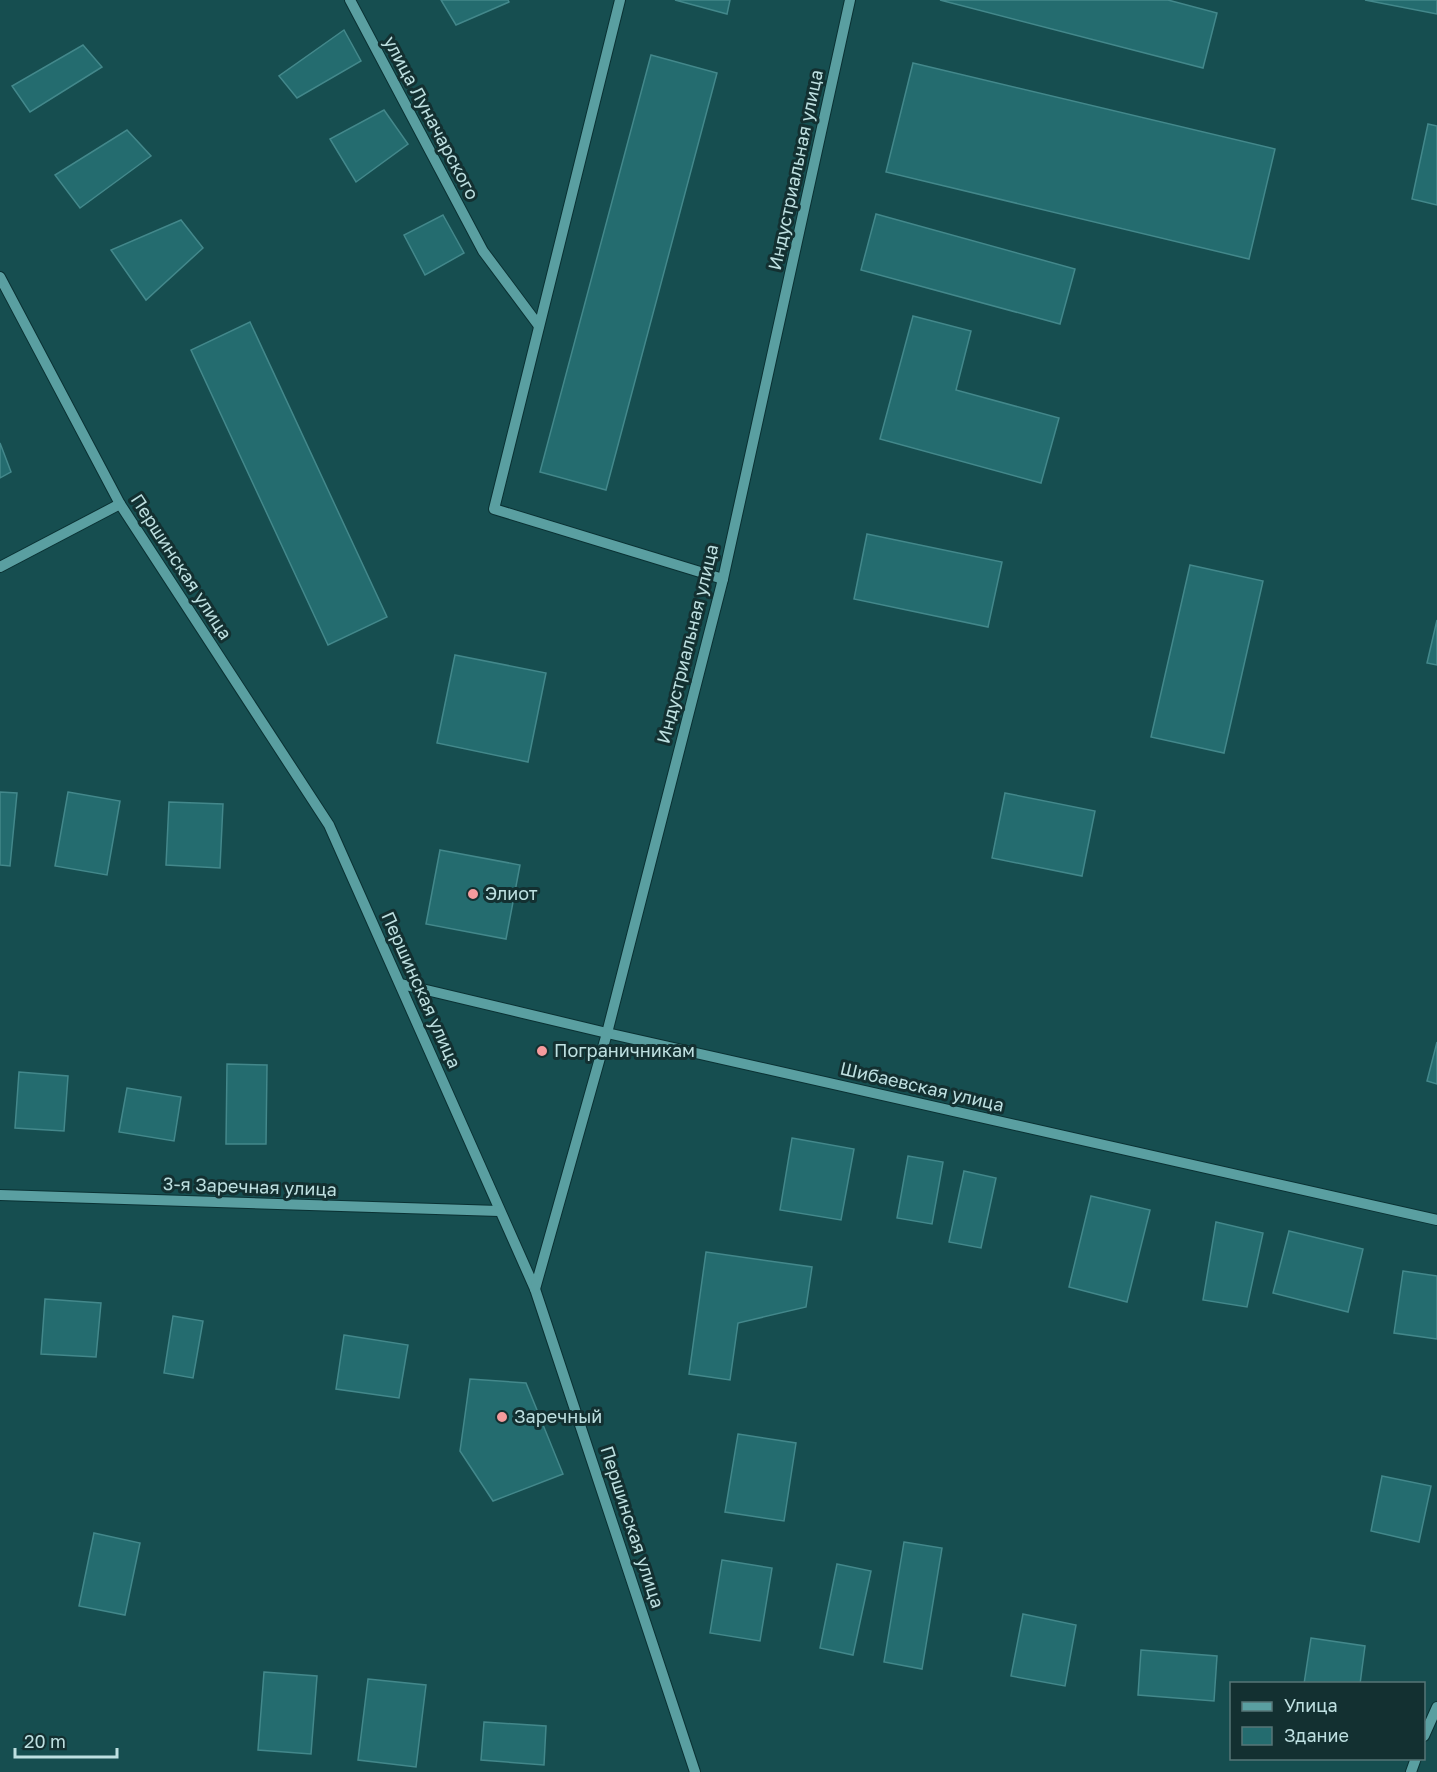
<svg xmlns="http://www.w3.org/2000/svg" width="1437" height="1772" viewBox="0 0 1437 1772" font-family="'Golos Text',sans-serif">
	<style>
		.building { fill: #246c6f; stroke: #43888b; stroke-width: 1.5 }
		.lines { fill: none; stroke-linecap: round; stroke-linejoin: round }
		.minor-casing { stroke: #0a3133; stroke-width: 12 }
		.minor { stroke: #5a9fa1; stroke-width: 10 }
		.poi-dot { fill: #f59b9d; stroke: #133031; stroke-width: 2 }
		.labels { text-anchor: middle; stroke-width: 6; stroke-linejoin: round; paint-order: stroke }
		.street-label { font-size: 18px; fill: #bee0e1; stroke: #133031 }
		.poi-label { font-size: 18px; fill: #bee0e1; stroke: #133031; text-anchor: start }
	</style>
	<rect width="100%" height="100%" fill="#164e50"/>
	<!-- building -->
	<g class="building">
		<path d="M441 0H508L509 2 456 25Z"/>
		<path d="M675 0H730L727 14Z"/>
		<path d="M940 0H1168L1217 13 1203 68Z"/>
		<path d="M1365 0H1437V14Z"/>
		<path d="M344 30 361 61 297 98 279 76Z"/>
		<path d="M83 45 102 67 30 112 12 86Z"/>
		<path d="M651 55 717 73 606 490 540 472Z"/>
		<path d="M913 63 1275 149 1249 259 886 172Z"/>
		<path d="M384 110 408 144 356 182 330 139Z"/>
		<path d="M1428 124 1437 126V205L1412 199Z"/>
		<path d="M127 130 151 156 80 208 55 175Z"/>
		<path d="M876 214 1075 269 1060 324 861 270Z"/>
		<path d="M443 215 464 253 425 275 404 235Z"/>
		<path d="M181 220 203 248 146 300 111 250Z"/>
		<path d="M913 316 971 331 956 390 1059 418 1041 483 880 439Z"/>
		<path d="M250 322 387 617 328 645 191 350Z"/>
		<path d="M0 443 11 472 0 478Z"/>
		<path d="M867 534 1002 562 988 627 854 599Z"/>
		<path d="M1190 565 1263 581 1224 753 1151 737Z"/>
		<path d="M1437 620V665L1427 663Z"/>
		<path d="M455 655 546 673 528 762 437 743Z"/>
		<path d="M0 792 17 793 10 866 0 865Z"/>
		<path d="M68 792 120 801 107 875 55 866Z"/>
		<path d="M1005 793 1095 811 1082 876 992 858Z"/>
		<path d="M169 802 223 804 220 868 166 865Z"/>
		<path d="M440 850 520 865 506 939 426 924Z"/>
		<path d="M1437 1042V1084L1427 1081Z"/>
		<path d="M227 1064 267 1065 266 1144H226Z"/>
		<path d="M19 1072 68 1076 64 1131 15 1128Z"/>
		<path d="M127 1088 181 1097 174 1141 119 1132Z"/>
		<path d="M792 1138 854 1149 841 1220 780 1210Z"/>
		<path d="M908 1156 943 1162 932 1224 897 1218Z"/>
		<path d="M964 1171 996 1178 981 1248 949 1242Z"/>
		<path d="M1091 1196 1150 1210 1127 1302 1069 1287Z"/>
		<path d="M1216 1222 1263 1233 1247 1307 1203 1300Z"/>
		<path d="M1289 1231 1363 1249 1348 1312 1273 1293Z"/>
		<path d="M706 1252 812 1267 806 1307 738 1323 730 1380 689 1374Z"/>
		<path d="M1403 1271 1437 1276V1339L1394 1333Z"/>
		<path d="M45 1299 101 1303 96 1357 41 1354Z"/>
		<path d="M173 1316 203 1321 193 1378 164 1373Z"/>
		<path d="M344 1335 408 1345 399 1398 336 1389Z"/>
		<path d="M470 1379 526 1383 563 1474 493 1501 460 1451Z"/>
		<path d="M738 1434 796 1443 784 1521 725 1512Z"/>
		<path d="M1382 1476 1431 1486 1419 1542 1371 1531Z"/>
		<path d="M94 1533 140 1543 125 1615 79 1606Z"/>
		<path d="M904 1542 942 1548 922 1669 884 1662Z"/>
		<path d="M722 1560 772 1568 760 1641 710 1633Z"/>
		<path d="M837 1564 871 1571 853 1655 820 1648Z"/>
		<path d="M1023 1614 1076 1625 1065 1686 1011 1676Z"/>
		<path d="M1311 1638 1365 1646 1360 1684H1304Z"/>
		<path d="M1141 1650 1217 1656 1214 1701 1138 1695Z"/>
		<path d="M264 1672 317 1676 311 1754 258 1750Z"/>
		<path d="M368 1679 426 1685 416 1767 358 1760Z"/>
		<path d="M484 1722 546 1726 544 1765 481 1760Z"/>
	</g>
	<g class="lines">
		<!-- minor casing -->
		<g class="minor-casing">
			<g id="minor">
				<path d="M350 0 483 251 539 326"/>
				<path d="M620 0 494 509 723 579"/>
				<path d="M0 277 120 504 329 825 535 1289 695 1772"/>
				<path d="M0 567 120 504"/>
				<path d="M401 984 607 1033 1437 1220"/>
				<path d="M0 1195 499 1211"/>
				<path d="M535 1289 607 1033 723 579 850 0"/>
				<path d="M1424 1736 1437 1707"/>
				<path d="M1411 1772 1416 1758"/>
			</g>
		</g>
		<!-- minor -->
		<use href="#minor" class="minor"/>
	</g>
	<!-- markers -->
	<g class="poi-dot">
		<circle cx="473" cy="894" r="6"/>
		<circle cx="542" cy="1051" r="6"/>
		<circle cx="502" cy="1417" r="6"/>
	</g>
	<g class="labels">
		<!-- street labels -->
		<g class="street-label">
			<text transform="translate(431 118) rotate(62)" y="6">улица Луначарского</text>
			<text transform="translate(796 170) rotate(-78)" y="6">Индустриальная улица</text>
			<text transform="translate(181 567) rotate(57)" y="6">Першинская улица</text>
			<text transform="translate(688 644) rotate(-76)" y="6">Индустриальная улица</text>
			<text transform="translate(421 990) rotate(66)" y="6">Першинская улица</text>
			<text transform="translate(922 1087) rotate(13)" y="6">Шибаевская улица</text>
			<text transform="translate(250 1187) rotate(2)" y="6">3-я Заречная улица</text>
			<text transform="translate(632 1527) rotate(72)" y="6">Першинская улица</text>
		</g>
		<!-- poi labels -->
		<g class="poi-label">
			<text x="485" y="900">Элиот</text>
			<text x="554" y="1057">Пограничникам</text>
			<text x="514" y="1423">Заречный</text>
		</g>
	</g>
	<!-- legend -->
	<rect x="1230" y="1682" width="195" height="78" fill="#133031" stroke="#577677" stroke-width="1.5"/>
	<rect x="1242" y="1702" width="30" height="9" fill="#5a9fa1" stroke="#577677" stroke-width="1.5"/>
	<text x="1284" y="1712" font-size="18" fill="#bee0e1">Улица</text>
	<rect x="1242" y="1727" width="30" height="18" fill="#246c6f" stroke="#577677" stroke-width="1.5"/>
	<text x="1284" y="1742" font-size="18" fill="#bee0e1">Здание</text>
	<!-- scale -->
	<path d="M15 1748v9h102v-9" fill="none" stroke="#bee0e1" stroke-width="3"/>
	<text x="24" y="1748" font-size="18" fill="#bee0e1" stroke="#133031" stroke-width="4.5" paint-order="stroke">20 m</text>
</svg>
